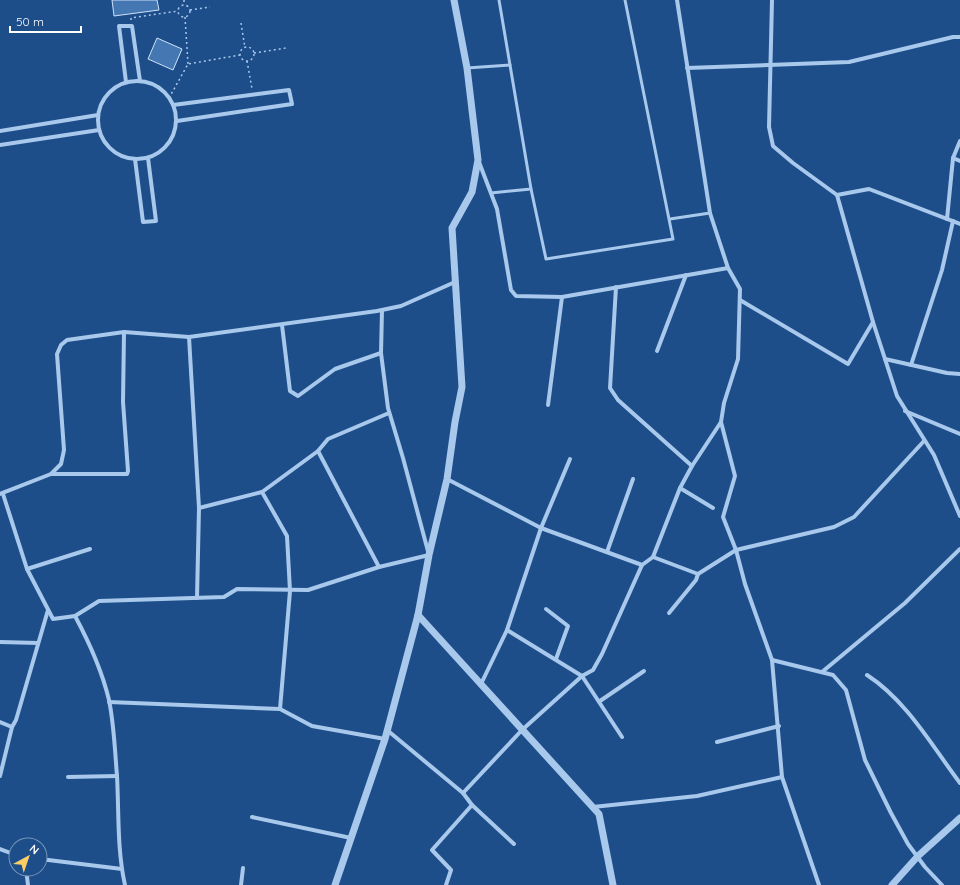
<svg xmlns="http://www.w3.org/2000/svg" width="960" height="885" viewBox="0 0 960 885" font-family="Quicksand,sans-serif">
	<style>
		.building { fill: #4577b2; stroke: #cde2f9 }
		.lines { fill: none; stroke-linecap: round; stroke-linejoin: round }
		.path { stroke: #a8c8ec; stroke-width: 1.5; stroke-dasharray: 2 3; stroke-linecap: butt }
		.service { stroke: #a8c8ec; stroke-width: 3 }
		.minor { stroke: #a8c8ec; stroke-width: 4 }
		.tertiary { stroke: #a8c8ec; stroke-width: 7 }
	</style>
	<rect width="100%" height="100%" fill="#1d4e8a"/>
	<!-- building -->
	<g class="building">
		<path d="M112 0H157L159 10 114 16Z"/>
		<path d="M157 38 182 49 173 70 148 59Z"/>
	</g>
	<g class="lines">
		<!-- path -->
		<g class="path">
			<path d="M184 0V5"/>
			<circle cx="184" cy="11" r="6"/>
			<path d="M190 10 210 7"/>
			<path d="M185 17 188 64"/>
			<path d="M131 20V18L178 11"/>
			<path d="M241 23 245 48"/>
			<circle cx="247" cy="54" r="7"/>
			<path d="M254 53 286 48"/>
			<path d="M247 61 252 89"/>
			<path d="M169 98 188 64 240 55"/>
		</g>
		<!-- service -->
		<g class="service">
			<path d="M499 0 531 189 546 259 673 239 625 0"/>
			<path d="M467 68 510 65"/>
			<path d="M491 193 531 189"/>
			<path d="M670 219 710 213"/>
		</g>
		<!-- minor -->
		<g class="minor">
			<path d="M677 0 710 213 728 268 740 289 738 359 724 403 721 422 735 476 723 517 736 550 745 584 772 660 782 777 819 885"/>
			<path d="M772 0 769 127 773 146 793 163 837 195 869 189 960 224"/>
			<path d="M687 68 849 62 953 37H960"/>
			<circle cx="137" cy="120" r="39"/>
			<path d="M126 82 119 26H132L140 81"/>
			<path d="M173 105 289 90 292 104 177 121"/>
			<path d="M0 131 98 115"/>
			<path d="M0 145 99 130"/>
			<path d="M953 158 960 161"/>
			<path d="M135 159 143 222 156 221 148 158"/>
			<path d="M479 162 497 209 511 290 516 296 562 297 728 268"/>
			<path d="M837 195 873 322 897 396 934 455 960 516"/>
			<path d="M947 219 953 158 960 141"/>
			<path d="M616 287 610 388 618 400 692 466"/>
			<path d="M740 300 848 364 873 322"/>
			<path d="M282 325 290 391 298 396 335 369 381 353"/>
			<path d="M189 337 199 508 197 598"/>
			<path d="M657 351 686 275"/>
			<path d="M885 359 947 373 960 374"/>
			<path d="M911 365 942 270 953 221"/>
			<path d="M548 405 562 297"/>
			<path d="M905 411 960 434"/>
			<path d="M318 451 379 567"/>
			<path d="M51 474H127L128 471 123 402 124 332"/>
			<path d="M447 479 541 528 642 565 653 557 698 574 736 550 834 527 854 517 924 441"/>
			<path d="M680 488 713 508"/>
			<path d="M262 492 287 536 290 591 280 709"/>
			<path d="M0 494 51 474 61 464 64 450 57 354 61 345 67 340 124 332 189 337 377 311 401 306 455 282"/>
			<path d="M3 494 27 569 53 619 75 616C89 642 102 671 109 700 114 724 115 752 117 776 119 812 117 850 125 885"/>
			<path d="M199 508 262 492 318 451 328 439 389 413"/>
			<path d="M607 552 633 479"/>
			<path d="M653 557 680 488 692 466 721 422"/>
			<path d="M27 569 90 549"/>
			<path d="M546 609 568 626 556 659"/>
			<path d="M669 613 696 580 698 574"/>
			<path d="M75 616 99 601 224 597 237 589 308 590 379 567 429 555 403 458 388 408 381 353 382 310"/>
			<path d="M507 630 582 676 622 737"/>
			<path d="M0 642 38 643"/>
			<path d="M772 660 833 675 846 690 865 760 891 813 908 844 925 867 942 885"/>
			<path d="M822 672 905 603 960 549"/>
			<path d="M867 675C907 701 932 746 960 783"/>
			<path d="M481 684 507 630 541 528 570 459"/>
			<path d="M600 701 644 671"/>
			<path d="M109 702 280 709 312 726 385 739"/>
			<path d="M0 722 12 727"/>
			<path d="M387 730 463 793 472 805 514 844"/>
			<path d="M717 742 779 726"/>
			<path d="M0 776 12 727 16 720 48 610"/>
			<path d="M68 777 117 776"/>
			<path d="M463 793 522 730 582 676 593 670 602 654 642 565"/>
			<path d="M593 807 697 796 782 777"/>
			<path d="M252 817 351 838"/>
			<path d="M0 849 16 855"/>
			<path d="M40 859 122 869"/>
			<path d="M26 869 28 885"/>
			<path d="M241 885 243 868"/>
			<path d="M446 885 451 870 432 850 472 805"/>
		</g>
		<!-- tertiary -->
		<g class="tertiary">
			<path d="M418 615 599 814 613 885"/>
			<path d="M335 885 385 739 418 615 429 555 447 479 455 422 462 387 452 228 472 192 478 160 467 68 454 0"/>
			<path d="M892 885 918 856 960 818"/>
		</g>
	</g>
	<!-- north arrow -->
	<g transform="translate(28 857) rotate(40)"><circle r="19" fill="#1d4e8a" stroke="#7795b9"/>
	<path d="M0-3L7 15L0 10L-7 15Z" fill="#fcce66"/>
	<text y="-6" font-size="11" font-weight="bold" text-anchor="middle" fill="#ffffff">N</text>
	</g>
	<!-- scale -->
	<path d="M10 26v6h71v-6" fill="none" stroke="#ffffff" stroke-width="2"/>
	<text x="16" y="26" font-size="12" fill="#ffffff" stroke="#1d4e8a" stroke-width="3" paint-order="stroke">50 m</text>
</svg>
